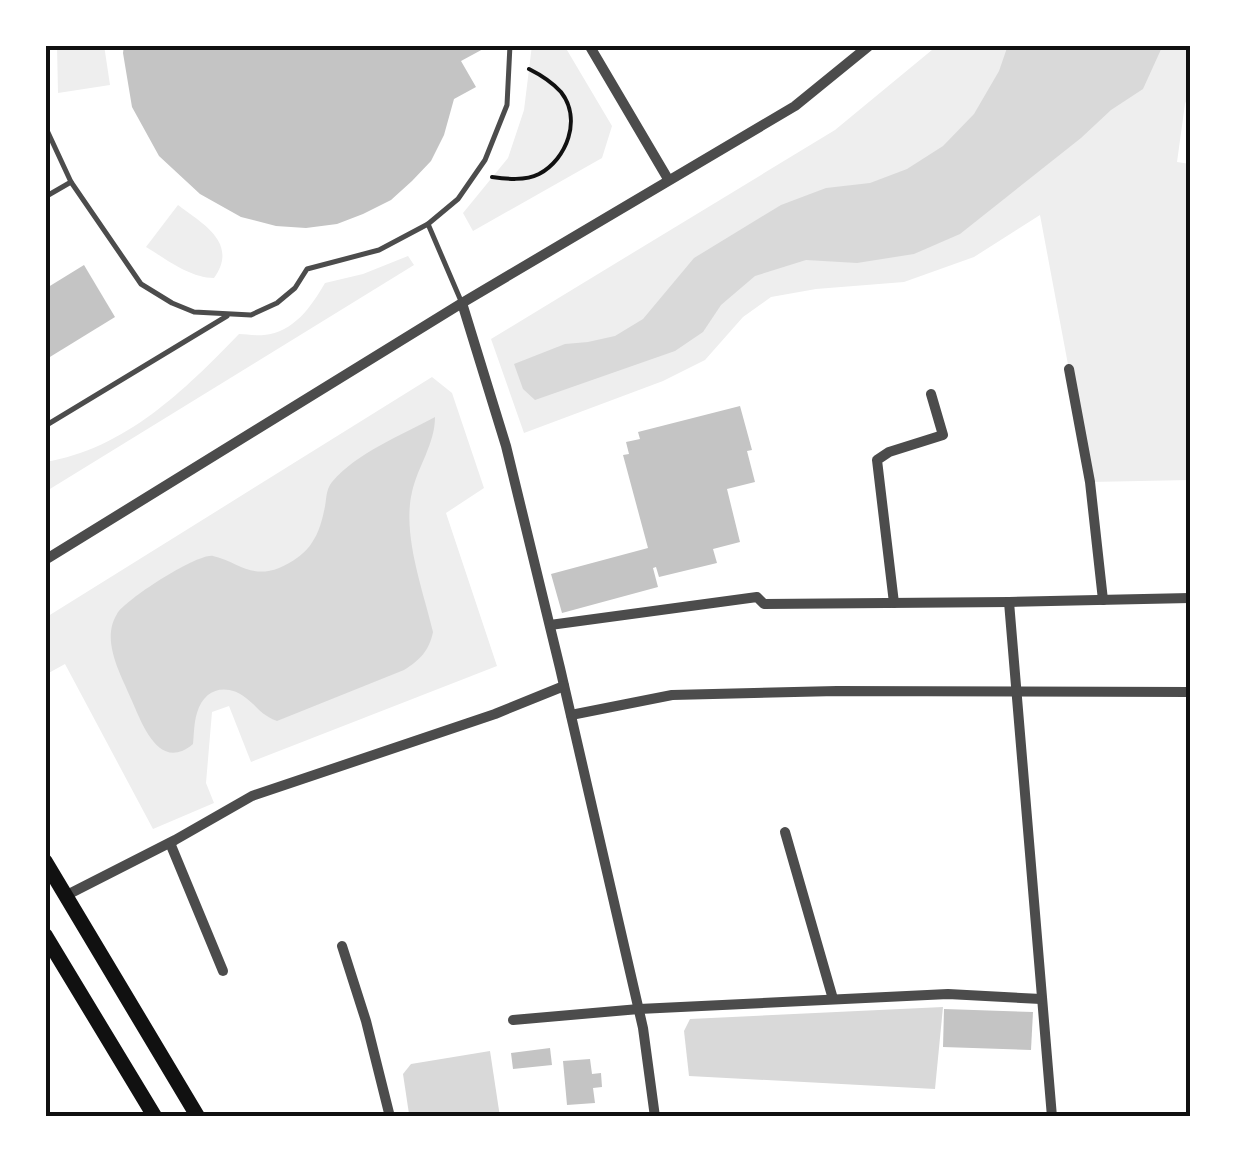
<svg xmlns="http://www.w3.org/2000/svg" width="1235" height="1162" viewBox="0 0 1235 1162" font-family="'Crimson Pro',serif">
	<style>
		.green { fill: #eee }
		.water { fill: #d9d9d9 }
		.building { fill: #c4c4c4 }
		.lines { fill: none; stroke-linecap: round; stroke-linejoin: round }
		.path { stroke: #111; stroke-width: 4 }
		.service { stroke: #4c4c4c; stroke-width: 5 }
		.minor { stroke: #4c4c4c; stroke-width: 10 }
		.secondary { stroke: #111; stroke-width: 15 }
		.neatline { fill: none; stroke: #111; stroke-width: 4 }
	</style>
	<rect width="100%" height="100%" fill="#fff"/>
	<!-- green -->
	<g class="green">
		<path d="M57 45H104L110 85 58 93Z"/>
		<path d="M532 45H564L612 126 602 158 473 231 463 213 508 158 524 110Z"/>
		<path d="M938 45H1190V90L1185 104 1177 162 1190 164V480L1090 482 1040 215 974 257 904 282 816 289 771 297 743 317 705 360 663 381 524 433 491 339 835 130Z"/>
		<path d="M178 205C203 224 239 243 214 278 190 278 166 259 146 247Z"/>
		<path d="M408 256 414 265 45 492V462C125 449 185 390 239 334 247 334 256 336 264 335 294 332 311 307 325 283L363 274Z"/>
		<path d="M432 377 452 393 484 488 446 513 497 666 251 762 229 706 212 712 206 783 214 803 153 829 65 664 45 675V618Z"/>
	</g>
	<!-- water -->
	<g class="water">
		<path d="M1008 45H1163L1143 89 1111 110 1081 138 960 234 914 254 857 263 806 260 755 276 721 305 703 332 675 351 535 400 523 389 514 364 565 344 588 342 615 336 643 319 694 258 781 205 826 188 870 183 907 169 943 146 974 114 999 71Z"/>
		<path d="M435 417C435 444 418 466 412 492 402 535 423 590 433 632 429 651 420 660 404 670L277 721C260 714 259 708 246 698 227 683 204 688 197 713 194 722 194 734 193 744 160 772 143 726 132 701 122 676 100 641 117 614 126 599 198 553 213 556 238 562 251 579 279 568 307 556 318 540 324 511 327 500 325 491 332 482 358 452 400 436 435 417Z"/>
		<path d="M943 1007 935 1089 689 1076 684 1031 690 1019Z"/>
		<path d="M490 1051 500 1117H442L409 1114 403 1074 411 1064Z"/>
	</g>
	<!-- building -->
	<g class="building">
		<path d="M124 45H483L485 48 461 61 476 87 454 99 444 135 431 161 412 181 391 200 363 214 337 224 306 228 276 226 241 217 200 194 159 156 132 107 123 53Z"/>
		<path d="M84 265 115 317 45 360V289Z"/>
		<path d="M740 406 752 450 747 451 755 482 727 489 740 542 713 549 717 563 659 577 656 567 653 568 658 587 562 613 551 574 648 548 623 455 629 454 626 442 640 439 638 432Z"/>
		<path d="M944 1009 1033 1012 1031 1050 943 1047Z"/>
		<path d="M550 1048 552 1065 513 1069 511 1053Z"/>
		<path d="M590 1059 592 1074 601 1073 602 1087 593 1088 595 1103 567 1105 563 1061Z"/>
	</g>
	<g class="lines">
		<!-- path -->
		<path class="path" d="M492 177C507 179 525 181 539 174 567 159 582 119 561 92 552 82 541 75 529 69"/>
		<!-- service -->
		<g class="service">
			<path d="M45 126 71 182 141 284 172 303 194 312 251 315 277 303 295 288 307 269 379 250 428 224 461 301"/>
			<path d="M45 197 71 182"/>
			<path d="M428 224 458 199 485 160 507 105 510 45"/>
			<path d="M45 426 227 316"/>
		</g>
		<!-- minor -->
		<g class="minor">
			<path d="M589 45 668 179"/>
			<path d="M462 303 506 446 560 668 643 1028 655 1117"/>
			<path d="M1069 369 1090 482 1103 600"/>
			<path d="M45 560 462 303 795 106 870 45"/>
			<path d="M1009 602 1052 1117"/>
			<path d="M894 603 877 460 889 452 943 435 931 394"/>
			<path d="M550 625 757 597 764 604 1009 602 1190 598"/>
			<path d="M571 715 672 695 837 691 1190 692"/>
			<path d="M785 832 833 999"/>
			<path d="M170 843 223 971"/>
			<path d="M65 896 175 840 252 796 495 714 564 686"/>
			<path d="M342 946 366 1021 390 1117"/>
			<path d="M513 1020 639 1009 948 994 1041 999"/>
		</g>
		<!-- secondary -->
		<g class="secondary">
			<path d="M45 861 198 1117"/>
			<path d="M45 935 155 1117"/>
		</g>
	</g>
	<!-- border -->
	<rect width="1235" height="1162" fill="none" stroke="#ffffff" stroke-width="95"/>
	<rect x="48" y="48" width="1140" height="1066" class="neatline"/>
</svg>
